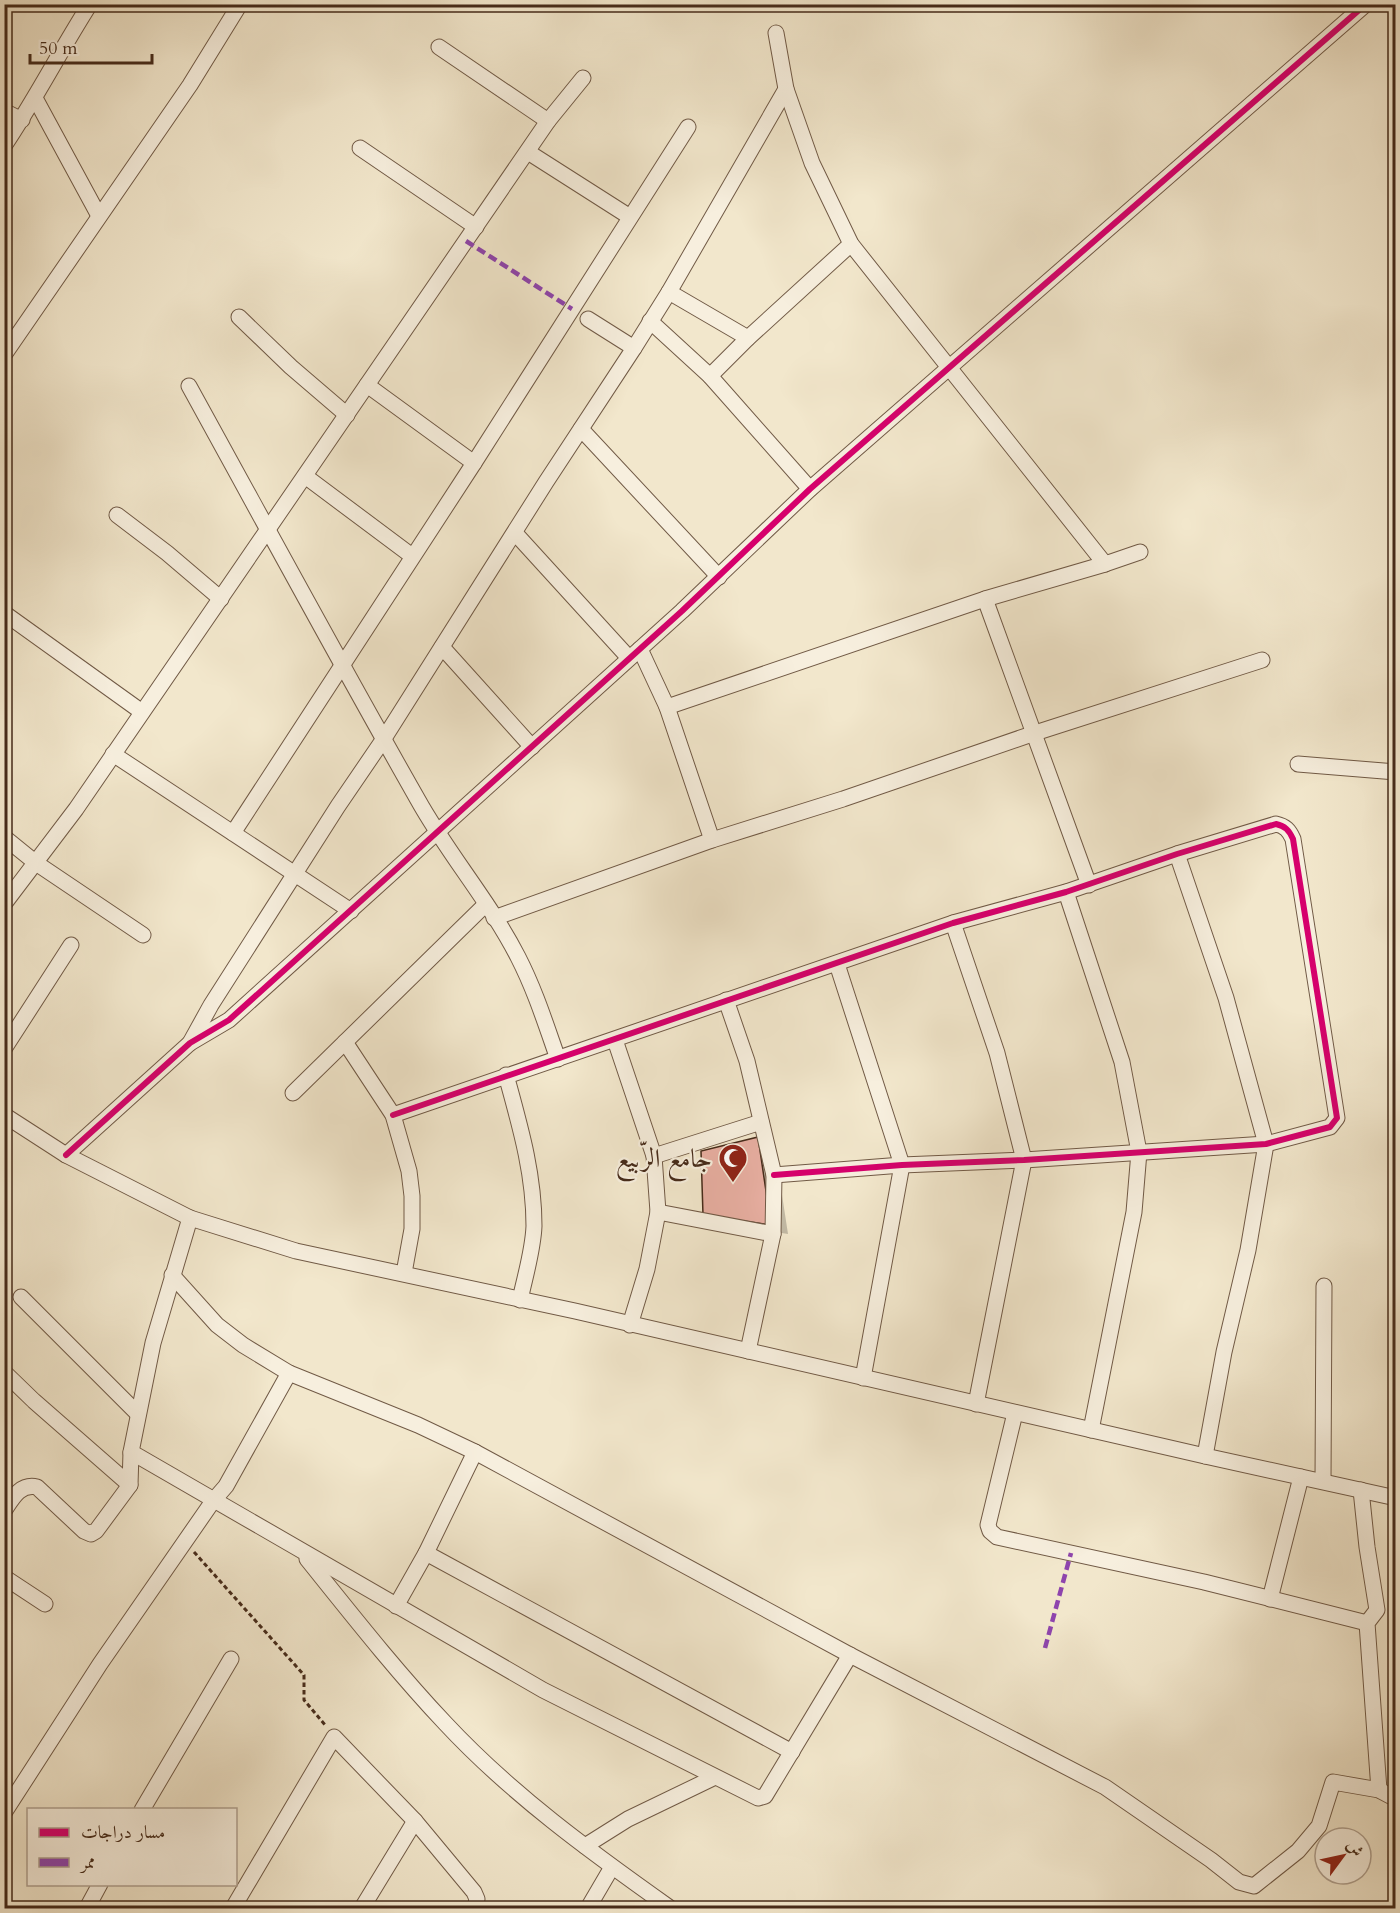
<svg xmlns="http://www.w3.org/2000/svg" width="1400" height="1913" viewBox="0 0 1400 1913" font-family="Cardo,Amiri,serif">
	<style>
		.shadow { fill: #0003 }
		.building { fill: #e7aea1; stroke: #462b1a; stroke-width: 1.5 }
		.lines { fill: none; stroke-linecap: round; stroke-linejoin: round }
		.street-casing { stroke: #715a46; stroke-width: 17 }
		.path { stroke: #462b1a; stroke-width: 3; stroke-dasharray: 4.5 3; stroke-linecap: butt }
		.street { stroke: #f7efde; stroke-width: 15 }
		.quiet { stroke: #8e44ad; stroke-width: 4.5; stroke-dasharray: 9 4.5; stroke-linecap: butt }
		.cycleway-casing { stroke: #f7efde; stroke-width: 10 }
		.cycleway { stroke: #d6006c; stroke-width: 6 }
		.labels { text-anchor: middle; stroke-width: 4.5; stroke-linejoin: round; paint-order: stroke }
		.poi-label { font-size: 26px; fill: #462b1a; stroke: #f7efde; text-anchor: end }
	</style>
	<rect width="100%" height="100%" fill="#f2e7cc"/>
	<filter id="stains"><feTurbulence type="fractalNoise" baseFrequency=".00333" numOctaves="4"/><feColorMatrix values="0 0 0 0 .2 0 0 0 0 .09 0 0 0 0 .02 0 0 0 .5 -.17"/></filter>
	<radialGradient id="worn" r=".72"><stop offset=".6" stop-color="#630" stop-opacity="0"/><stop offset="1" stop-color="#630" stop-opacity=".3"/></radialGradient>
	<!-- shadow -->
	<path class="shadow" d="M758 1138 775 1149 788 1234 723 1224Z"/>
	<!-- building -->
	<path class="building" d="M758 1137 771 1225 703 1215 701 1151Z"/>
	<g class="lines">
		<!-- street casing -->
		<g class="street-casing">
			<g id="street">
				<path d="M776 33 786 89 812 163 851 244 1105 564"/>
				<path d="M439 47 548 121"/>
				<path d="M35 98 99 216"/>
				<path d="M4 111 22 120"/>
				<path d="M4 146C35 100 60 51 90 4"/>
				<path d="M360 148 476 227"/>
				<path d="M528 152 630 217"/>
				<path d="M669 292 748 338"/>
				<path d="M239 317 291 367 347 415"/>
				<path d="M588 319 634 348"/>
				<path d="M650 321 710 376 810 489"/>
				<path d="M4 355 190 85 240 4"/>
				<path d="M710 376 748 338 851 244"/>
				<path d="M367 385 474 463"/>
				<path d="M189 386C265 524 340 663 418 800 448 854 490 902 518 957 535 990 546 1025 558 1059"/>
				<path d="M581 429 719 577"/>
				<path d="M305 476 412 556"/>
				<path d="M117 515 167 553 221 599"/>
				<path d="M515 533 629 658"/>
				<path d="M985 599 1089 885"/>
				<path d="M4 613 142 712"/>
				<path d="M442 647 532 747"/>
				<path d="M640 649 667 707 712 840"/>
				<path d="M667 707 985 599 1105 564 1140 552"/>
				<path d="M113 754 351 911"/>
				<path d="M1298 764 1396 772"/>
				<path d="M233 833 474 463 688 127"/>
				<path d="M4 837 36 863 143 935"/>
				<path d="M1177 854 1226 998 1266 1144 1248 1250 1224 1352 1205 1456"/>
				<path d="M1066 892 1122 1062 1139 1152 1134 1212 1091 1430"/>
				<path d="M4 904 76 809 548 121 583 78"/>
				<path d="M494 918 712 840 843 799 1035 733 1262 660"/>
				<path d="M953 923 997 1053 1024 1160 976 1404"/>
				<path d="M837 964 902 1165 863 1378"/>
				<path d="M726 1000 747 1061 774 1175 773 1234 748 1351"/>
				<path d="M615 1040 654 1156 658 1212 647 1269 630 1325"/>
				<path d="M345 1042 393 1115 409 1171 412 1196V1229L404 1273"/>
				<path d="M190 1043 211 1005 338 806 383 740 546 482 634 348 669 292 786 89"/>
				<path d="M4 1049 71 945"/>
				<path d="M506 1075C520 1126 534 1173 534 1226 533 1251 525 1276 520 1300"/>
				<path d="M293 1093 486 904"/>
				<path d="M4 1115 66 1155 190 1218 296 1251 575 1311 1205 1456 1396 1498"/>
				<path d="M393 1115 953 923 1066 892 1177 854 1276 824C1285 826 1289 830 1293 839L1337 1118 1330 1127 1266 1144 1024 1160 902 1165 774 1175"/>
				<path d="M66 1155 190 1043 229 1020 682 611 810 489 1366 4"/>
				<path d="M654 1156 761 1122"/>
				<path d="M658 1212 773 1234"/>
				<path d="M190 1218 153 1343 131 1452 543 1690 758 1798 765 1796 850 1655"/>
				<path d="M172 1275 217 1325 243 1345 289 1373 418 1425 475 1452 850 1655 1105 1787 1211 1860 1239 1882 1254 1886 1298 1851 1319 1826 1333 1782 1379 1790 1396 1799"/>
				<path d="M21 1297 138 1414"/>
				<path d="M4 1372 34 1401 130 1485"/>
				<path d="M1015 1413 988 1525 990 1531 997 1537 1204 1582 1367 1623"/>
				<path d="M1323 1481 1324 1286"/>
				<path d="M1361 1490 1367 1547 1377 1610 1367 1623 1379 1790"/>
				<path d="M4 1511C12 1499 20 1483 37 1487L84 1531 91 1534 96 1531 130 1485 131 1452"/>
				<path d="M426 1553 792 1752"/>
				<path d="M307 1559C352 1615 396 1671 445 1723 511 1794 591 1852 670 1908"/>
				<path d="M4 1577 45 1604"/>
				<path d="M1270 1599 1301 1477"/>
				<path d="M396 1606 426 1553 475 1452"/>
				<path d="M142 1810 231 1659"/>
				<path d="M4 1813 100 1664 213 1501 226 1486 289 1373"/>
				<path d="M585 1846 628 1819 715 1777"/>
				<path d="M87 1908 100 1884"/>
				<path d="M233 1908 334 1737 415 1821 474 1892 477 1899 475 1908"/>
				<path d="M362 1908 415 1821"/>
				<path d="M588 1908 612 1867"/>
			</g>
		</g>
		<!-- path -->
		<path class="path" d="M194 1552 304 1675V1700L326 1726"/>
		<!-- street -->
		<use href="#street" class="street"/>
		<!-- quiet -->
		<g class="quiet">
			<path d="M466 241 572 309"/>
			<path d="M1045 1648 1071 1553"/>
		</g>
		<!-- cycleway casing -->
		<g class="cycleway-casing">
			<g id="cycleway">
				<path d="M393 1115 953 923 1066 892 1177 854 1276 824C1285 826 1289 830 1293 839L1337 1118 1330 1127 1266 1144 1024 1160 902 1165 774 1175"/>
				<path d="M66 1155 190 1043 229 1020 682 611 810 489 1366 4"/>
			</g>
		</g>
		<!-- cycleway -->
		<use href="#cycleway" class="cycleway"/>
	</g>
	<!-- icons -->
	<defs>
		<g id="mosque-pin" transform="scale(1.5)"><path d="M0 17L-7.5 6A9.5 9.5 0 1 1 7.5 6Z" fill="#8f2418" stroke="#f7efde"/><path d="M3.5-4.9A6 6 0 1 0 3.5 4.9A5 5 0 1 1 3.5-4.9Z" fill="#fff"/></g>
	</defs>
	<g fill-rule="evenodd">
		<use href="#mosque-pin" x="733" y="1158"/>
	</g>
	<g class="labels">
		<!-- poi labels -->
		<g class="poi-label">
			<text x="712" y="1167">جامع الرّبيع</text>
		</g>
	</g>
	<!-- margin -->
	<rect width="1400" height="1913" fill="none" stroke="#f2e7cc" stroke-width="24"/>
	<rect x="6" y="6" width="1388" height="1901" fill="none" stroke="#462b1a" stroke-width="3"/>
	<rect x="12" y="12" width="1376" height="1889" fill="none" stroke="#462b1a" stroke-width="1.5"/>
	<!-- legend -->
	<rect x="27" y="1808" width="210" height="78" fill="#f7efde" stroke="#b0a190" stroke-width="1.5"/>
	<rect x="39" y="1828" width="30" height="9" fill="#d6006c" stroke="#b0a190" stroke-width="1.5"/>
	<text x="81" y="1838" font-size="18" fill="#462b1a">مسار دراجات</text>
	<rect x="39" y="1858" width="30" height="9" fill="#8e44ad" stroke="#b0a190" stroke-width="1.5"/>
	<text x="81" y="1868" font-size="18" fill="#462b1a">ممر</text>
	<!-- north arrow -->
	<g transform="translate(1343 1856) rotate(57)"><circle r="28" fill="#f7efde" stroke="#b0a190" stroke-width="1.5"/>
	<path d="M0-4.5L10 22L0 15L-10 22Z" fill="#8f2418"/>
	<text y="-9" font-size="16" font-weight="bold" text-anchor="middle" fill="#462b1a">ش</text>
	</g>
	<!-- scale -->
	<path d="M30 54v9h122v-9" fill="none" stroke="#462b1a" stroke-width="3"/>
	<text x="39" y="54" font-size="18" fill="#462b1a" stroke="#f7efde" stroke-width="4.5" paint-order="stroke">50 m</text>
	<rect width="100%" height="100%" filter="url(#stains)"/>
	<rect width="100%" height="100%" fill="url(#worn)"/>
</svg>
